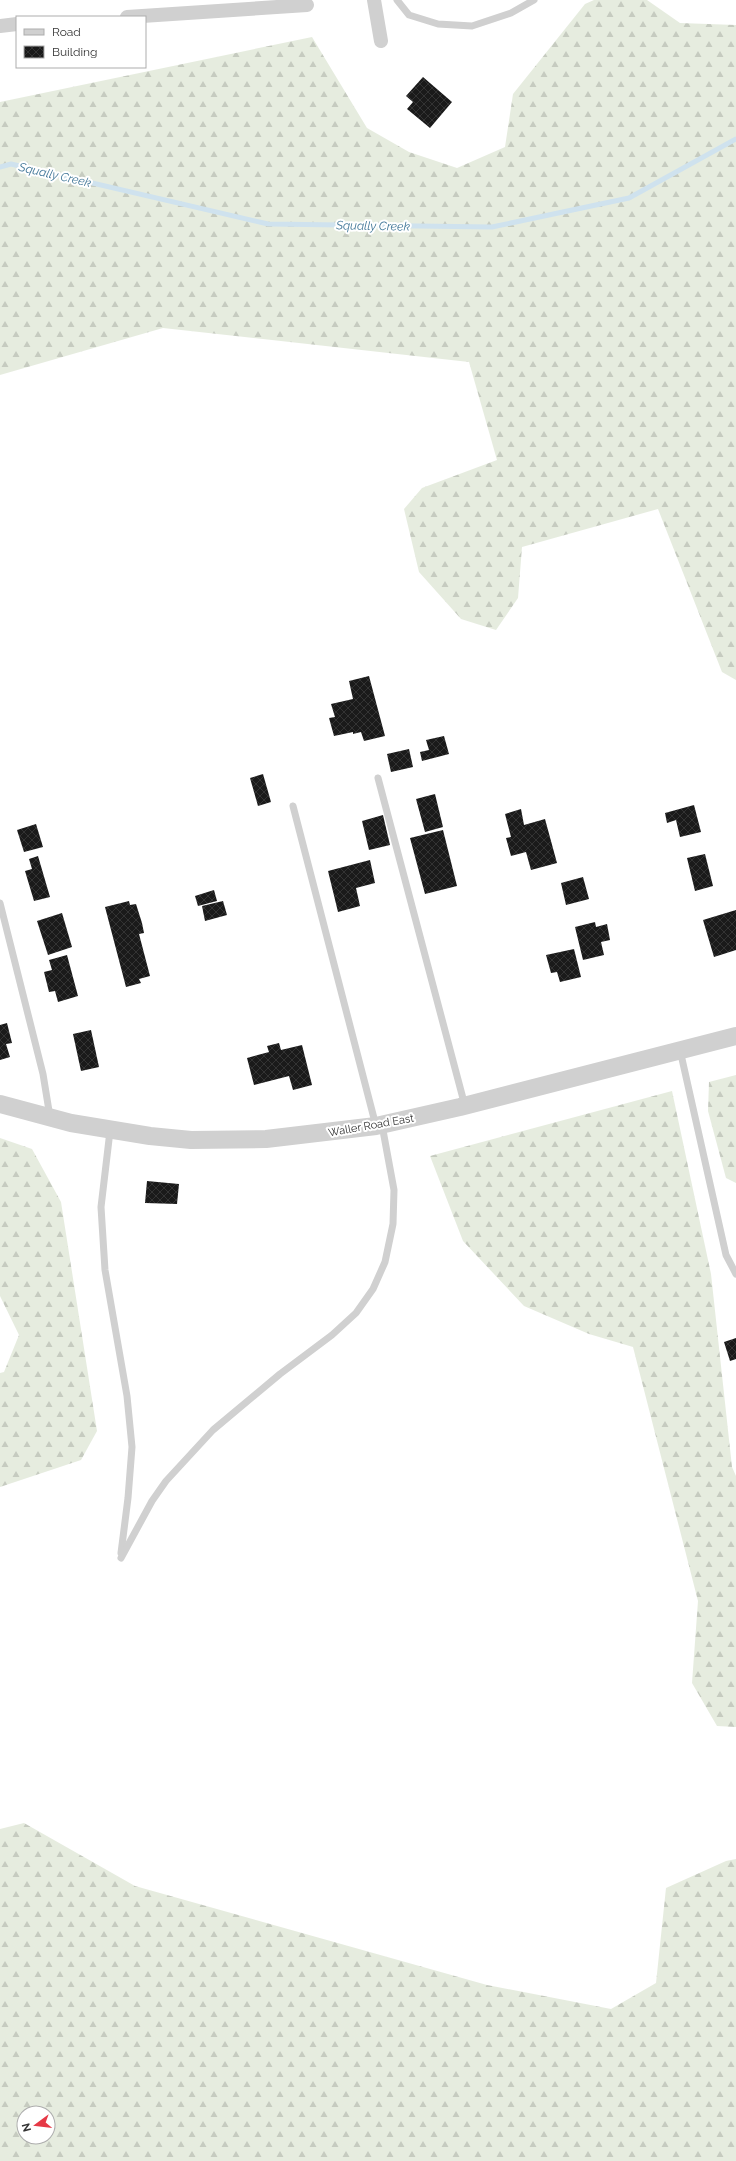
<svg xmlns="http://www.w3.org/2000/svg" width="736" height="2161" viewBox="0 0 736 2161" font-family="Raleway,sans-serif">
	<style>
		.forest { fill: url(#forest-firs); fill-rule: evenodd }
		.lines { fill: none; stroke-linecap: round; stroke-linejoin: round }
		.stream { stroke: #cfe2ee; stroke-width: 5 }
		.building { fill: url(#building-cross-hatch) }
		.service { stroke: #d0d0d0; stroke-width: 7 }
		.minor { stroke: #d0d0d0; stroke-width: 14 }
		.tertiary { stroke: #d0d0d0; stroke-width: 18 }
		.labels { text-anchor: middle; stroke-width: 4; stroke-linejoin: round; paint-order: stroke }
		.street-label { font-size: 11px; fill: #333; stroke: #fff }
		.water-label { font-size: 12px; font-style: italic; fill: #3f7597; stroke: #fff }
	</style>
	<defs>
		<pattern id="forest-firs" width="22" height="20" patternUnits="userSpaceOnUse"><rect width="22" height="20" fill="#e6ecdf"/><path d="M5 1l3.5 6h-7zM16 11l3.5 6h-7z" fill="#c6cbc0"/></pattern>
		<pattern id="building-cross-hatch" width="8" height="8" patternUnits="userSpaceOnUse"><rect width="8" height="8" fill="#1a1a1a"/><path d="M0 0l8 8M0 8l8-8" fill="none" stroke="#333"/></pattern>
	</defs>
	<rect width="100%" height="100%" fill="#fff"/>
	<!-- forest -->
	<g class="forest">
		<path d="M594 0H647L680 23 736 25V680L722 672 658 509 522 547 518 598 496 630 461 619 419 572 404 509 422 488 497 460 469 362 163 328 0 375V102L312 37 367 128 409 152 457 168 505 147 513 94 585 4Z"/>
		<path d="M736 1075V1183L726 1178 708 1111 709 1082Z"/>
		<path d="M672 1091 711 1274 732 1467 736 1476V1727L717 1726 692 1683 698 1601 633 1347 589 1334 524 1306 463 1241 430 1156Z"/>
		<path d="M0 1138 32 1149 61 1202 97 1431 81 1460 0 1487V1373L4 1372 19 1335 0 1296Z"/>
		<path d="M24 1823 135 1886 487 1985 611 2009 656 1983 666 1888 726 1861 736 1859V2161H0V1829ZM24 2113H48V2137H24Z"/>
	</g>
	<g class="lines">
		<!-- stream -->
		<path class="stream" d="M0 167 11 164 268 224 492 227 629 198 736 139"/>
	</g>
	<!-- building -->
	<g class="building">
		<path d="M423 77 452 102 430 128 407 109 413 102 406 96Z"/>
		<path d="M369 676 385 736 364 741 361 732 353 734V732L334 736 329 718 335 717 331 704 353 699 349 681Z"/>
		<path d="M444 736 449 754 422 761 420 752 429 750 426 740Z"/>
		<path d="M409 749 413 767 391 772 387 754Z"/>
		<path d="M263 774 271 802 258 806 250 778Z"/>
		<path d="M435 794 443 827 425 832 416 799Z"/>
		<path d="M694 805 701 832 680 837 676 820 667 823 665 813Z"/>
		<path d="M521 809 524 825 545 819 557 863 531 870 526 852 511 856 506 838 511 837 505 814Z"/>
		<path d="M383 815 390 845 369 850 362 821Z"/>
		<path d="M36 824 43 847 24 852 17 830Z"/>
		<path d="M443 830 457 886 425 894 410 838Z"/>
		<path d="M705 854 713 886 695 891 687 858Z"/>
		<path d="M38 856 50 897 34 901 25 871 32 869 29 859Z"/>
		<path d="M370 860 375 883 356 888 360 906 338 912 328 871Z"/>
		<path d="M583 877 589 899 566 905 561 883Z"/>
		<path d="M214 890 217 901 198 906 195 896Z"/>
		<path d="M129 901 130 905 136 904 142 923 144 933 139 934 150 976 139 979 141 983 126 987 105 907Z"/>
		<path d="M223 901 227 915 205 921 202 906Z"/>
		<path d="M736 910V950L714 957 703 920Z"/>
		<path d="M62 913 72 947 48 955 37 921Z"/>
		<path d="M595 922 596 927 607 924 610 940 601 942 604 955 583 960 575 927Z"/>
		<path d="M574 949 581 977 560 982 557 972 551 973 546 955Z"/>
		<path d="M67 955 78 996 58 1002 55 991 49 992 44 972 52 970 49 960Z"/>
		<path d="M7 1023 12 1043 6 1044 10 1057 0 1060V1025Z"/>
		<path d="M91 1030 99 1067 81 1071 73 1034Z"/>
		<path d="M279 1043 281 1050 302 1045 312 1085 293 1090 289 1076 254 1085 247 1058 269 1052 267 1046Z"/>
		<path d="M147 1181 179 1184 177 1204 145 1203Z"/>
		<path d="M736 1338V1359L730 1361 724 1342Z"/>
	</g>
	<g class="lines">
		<!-- service -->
		<g class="service">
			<path d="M397 0 409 15 438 24 472 26 511 13 534 0"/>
			<path d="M378 778 465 1106"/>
			<path d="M293 806 376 1126"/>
			<path d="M0 903 43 1074 50 1117"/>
			<path d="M680 1050 726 1255 736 1274"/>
			<path d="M110 1131 101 1207 105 1270 127 1396 132 1447 128 1498 121 1553"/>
			<path d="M121 1558 152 1501 166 1481 213 1430 280 1374 332 1335 356 1313 373 1289 385 1262 393 1224 394 1190 382 1125"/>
		</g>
		<!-- minor -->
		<g class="minor">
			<path d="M374 0 381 41"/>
			<path d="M127 17 307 5"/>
			<path d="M0 26 17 24"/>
		</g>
		<!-- tertiary -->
		<path class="tertiary" d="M0 1104 71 1123 150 1136 191 1140 266 1139 376 1126 460 1107 736 1036"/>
	</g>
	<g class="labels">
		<!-- street labels -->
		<g class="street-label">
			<text transform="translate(371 1125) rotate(-10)" y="4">Waller Road East</text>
		</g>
		<!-- water labels -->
		<g class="water-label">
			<text transform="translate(55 175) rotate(13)" y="4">Squally Creek</text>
			<text transform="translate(373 226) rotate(1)" y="4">Squally Creek</text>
		</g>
	</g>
	<!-- legend -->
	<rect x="16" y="16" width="130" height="52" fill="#ffffff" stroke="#adadad"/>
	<rect x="24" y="29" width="20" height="6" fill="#d0d0d0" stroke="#adadad"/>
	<text x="52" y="36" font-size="12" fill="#333333">Road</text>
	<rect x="24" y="46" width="20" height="12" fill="url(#building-cross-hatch)" stroke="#adadad"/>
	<text x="52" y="56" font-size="12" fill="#333333">Building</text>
	<!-- north arrow -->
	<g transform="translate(36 2125) rotate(255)"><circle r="19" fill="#ffffff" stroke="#adadad"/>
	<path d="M0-3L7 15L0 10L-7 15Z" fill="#e63946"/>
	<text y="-6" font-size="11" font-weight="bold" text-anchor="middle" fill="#333333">N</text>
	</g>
</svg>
